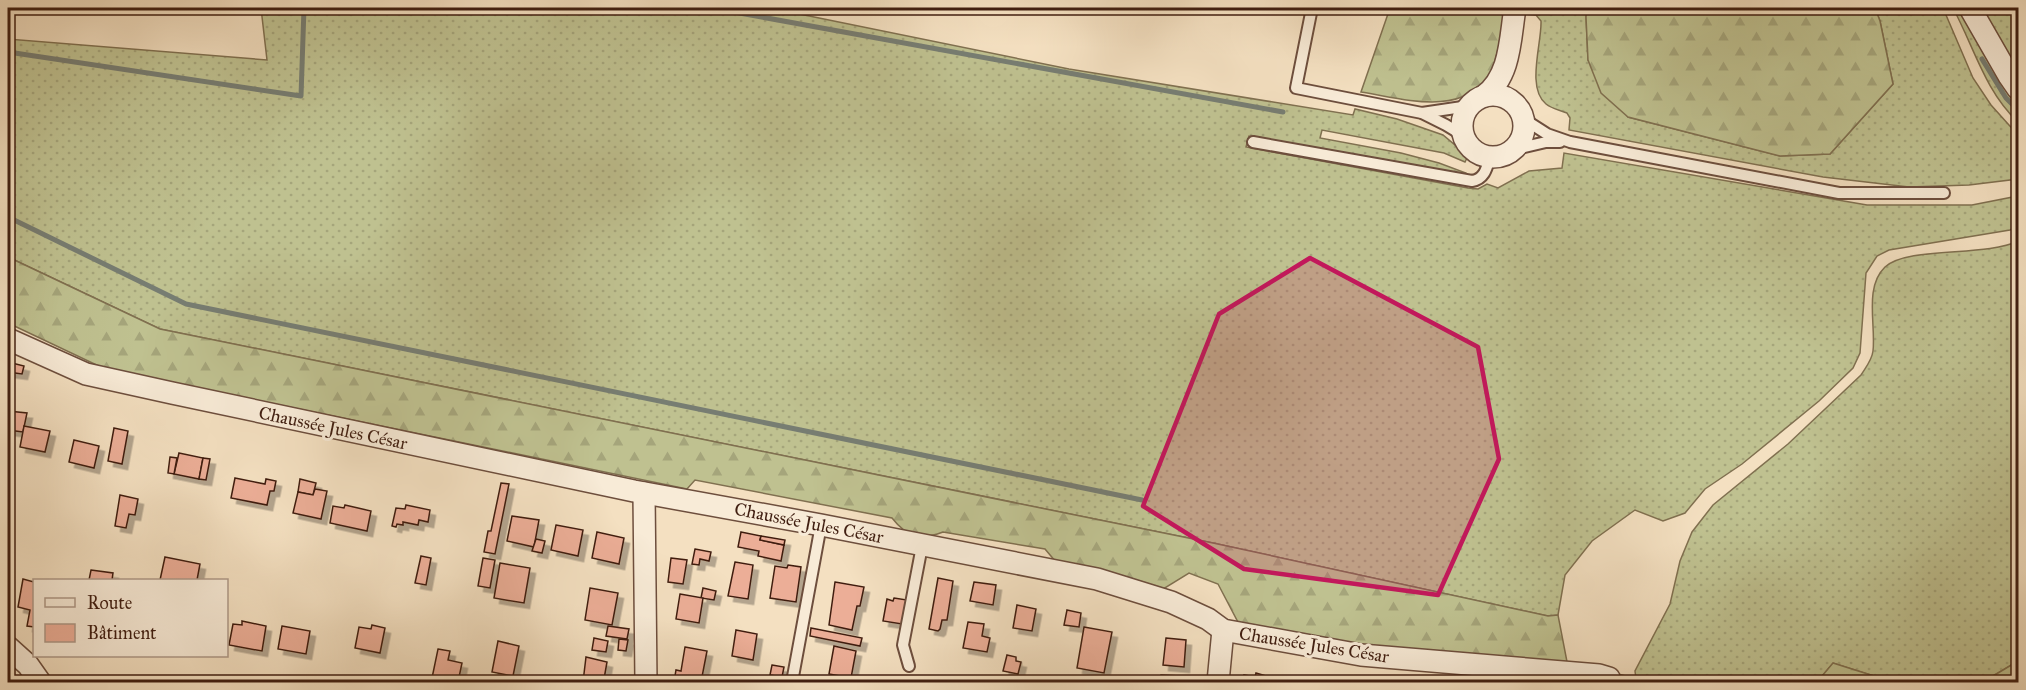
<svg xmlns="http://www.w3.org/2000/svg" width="2026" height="690" viewBox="0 0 2026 690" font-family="'IM FELL Great Primer',serif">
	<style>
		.grass { fill: url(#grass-dots); stroke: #807050; stroke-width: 1.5 }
		.forest { fill: url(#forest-firs); stroke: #807050; stroke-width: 1.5 }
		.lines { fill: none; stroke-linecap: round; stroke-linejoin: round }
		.stream { stroke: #777d72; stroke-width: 5 }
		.building { fill: #ecae97; stroke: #401e11; stroke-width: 1.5; filter: url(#shadow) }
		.lane-casing { stroke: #6d4e3d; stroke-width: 14 }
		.street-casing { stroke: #6d4e3d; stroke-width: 24 }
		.lane { stroke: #f8ebd7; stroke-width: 10 }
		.street { stroke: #f8ebd7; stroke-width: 21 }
		.marked { fill: #c2185b; fill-opacity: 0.2; stroke: #c2185b; stroke-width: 4.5; stroke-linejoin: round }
		.labels { text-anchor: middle; stroke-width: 6; stroke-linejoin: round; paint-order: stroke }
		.street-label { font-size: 18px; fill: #401e11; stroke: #f8ebd7 }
	</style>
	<defs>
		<pattern id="grass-dots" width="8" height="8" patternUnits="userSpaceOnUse" patternTransform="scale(1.5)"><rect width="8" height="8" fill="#bfc190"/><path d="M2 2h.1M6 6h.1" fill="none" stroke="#a5a57b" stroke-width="1.8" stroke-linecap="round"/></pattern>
		<pattern id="forest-firs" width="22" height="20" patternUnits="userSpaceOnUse" patternTransform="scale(1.5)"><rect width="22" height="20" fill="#bfc190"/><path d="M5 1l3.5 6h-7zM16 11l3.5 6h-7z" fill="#a5a57b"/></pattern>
		<filter id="shadow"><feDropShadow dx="5.5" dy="5.5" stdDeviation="0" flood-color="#0004"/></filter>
	</defs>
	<rect width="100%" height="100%" fill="#f4e0c1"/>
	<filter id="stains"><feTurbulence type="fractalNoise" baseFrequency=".00333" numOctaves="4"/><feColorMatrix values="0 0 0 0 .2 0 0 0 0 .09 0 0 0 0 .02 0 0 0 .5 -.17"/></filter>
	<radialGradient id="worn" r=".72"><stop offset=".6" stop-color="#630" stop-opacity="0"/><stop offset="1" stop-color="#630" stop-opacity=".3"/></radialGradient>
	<!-- grass -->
	<g class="grass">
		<path d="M261 8H770L1069 69 1353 115 1355 109 1397 119 1443 135 1468 156 1465 162 1444 153 1322 130 1320 138 1401 153 1439 163 1466 173 1468 177 1249 136 1246 147 1468 188 1478 189 1487 184 1498 188 1529 171 1562 168 1564 153 1867 205H1972L2018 196V226L2010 230 1889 250 1877 256 1866 273 1860 353 1853 368 1819 401 1742 464 1705 489 1685 513 1663 521 1635 510 1592 541 1565 575 1558 615 1548 616 1213 543 160 329 8 257V39L267 60Z"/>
		<path d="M1526 8H1587L1586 17 1588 60 1628 117 1780 156 1830 154 1893 84 1880 21 1875 8H1943L1973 78 1991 105 2018 135V179L1969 185 1909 187 1823 177 1569 130 1570 118 1567 113C1560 110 1552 109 1546 104 1526 88 1542 43 1541 21L1536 15 1525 14Z"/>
		<path d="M1953 8H1958L2002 82 2018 104V122C1985 91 1974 47 1953 8Z"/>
		<path d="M1980 8H2018V72Z"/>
		<path d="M2018 241V661L1983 682H1893L1833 663 1817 682H1600L1604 670 1636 679 1635 671 1670 604 1680 561 1692 532 1713 505 1788 444 1861 375C1866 367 1872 360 1873 351 1876 325 1864 287 1885 267 1908 246 1986 257 2018 241Z"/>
	</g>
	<!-- forest -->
	<g class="forest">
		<path d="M1390 8H1505C1502 25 1498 61 1489 75 1462 118 1401 98 1361 92Z"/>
		<path d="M1587 8H1875L1880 21 1893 84 1830 154 1780 156 1628 117 1601 93 1588 60 1586 17Z"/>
		<path d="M8 257 160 329 1213 543 1548 616 1558 615 1568 667 1369 648 1239 624 1218 584 1189 573 1160 591 1056 562 1045 549 943 532C920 541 907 537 892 518L695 480 687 489 105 369 8 323Z"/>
		<path d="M2018 661V682H1983Z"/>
		<path d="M1833 663 1893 682H1817Z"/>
	</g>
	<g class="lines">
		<!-- stream -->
		<g class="stream">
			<path d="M712 8 1283 112"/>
			<path d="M8 52 301 96 304 8"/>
			<path d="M1982 59 2006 98 2018 110"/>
			<path d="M8 217 186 304 1142 500"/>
		</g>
	</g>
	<!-- building -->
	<g class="building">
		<path d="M8 362 24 366 22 374 8 372Z"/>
		<path d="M8 411 27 413 23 432 8 430Z"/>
		<path d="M24 426 50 431 45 452 20 447Z"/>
		<path d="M114 428 128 431 122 464 108 461Z"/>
		<path d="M74 440 99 446 94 468 69 462Z"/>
		<path d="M179 453 203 458 199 479 174 474Z"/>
		<path d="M170 457 177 458 174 474 168 473Z"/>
		<path d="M203 458 210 459 206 480 199 479Z"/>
		<path d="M235 478 265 484 266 479 276 481 274 491H270L267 505 231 498Z"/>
		<path d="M300 479 316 483 313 495 298 492Z"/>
		<path d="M501 483 509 484 495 554 484 552 488 531H491Z"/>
		<path d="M315 489 327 491 321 519 293 513 298 492 313 495Z"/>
		<path d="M120 495 138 499 135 515 129 514 126 528 115 526Z"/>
		<path d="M345 505 371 511 367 531 330 523 333 506 344 508Z"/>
		<path d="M406 505 430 510 428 522 419 520 418 525 403 522V525L397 524 396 527 392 526 396 508 405 509Z"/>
		<path d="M512 516 539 520 534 547 507 541Z"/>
		<path d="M556 525 583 530 578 556 551 550Z"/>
		<path d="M597 532 624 538 619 564 592 558Z"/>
		<path d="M741 532 761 536 760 540 784 545 781 561 758 556 759 551 738 547Z"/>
		<path d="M761 536 785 540 784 545 760 540Z"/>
		<path d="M536 539 545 541 542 553 532 551Z"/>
		<path d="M695 549 711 552 709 561 700 559 699 565 692 564Z"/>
		<path d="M421 556 431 558 426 585 415 583Z"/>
		<path d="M165 557 200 564 197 580H160Z"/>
		<path d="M483 558 495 560 490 588 478 586Z"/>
		<path d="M671 558 687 560 683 584 668 582Z"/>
		<path d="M735 562 753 565 748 599 728 596Z"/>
		<path d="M500 563 530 568 524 603 494 598Z"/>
		<path d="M788 565 801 567 796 602 770 598 775 566 787 568Z"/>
		<path d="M91 570 113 573 112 580H89Z"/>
		<path d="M938 578 953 581 947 620H942L940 629 938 631 929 629Z"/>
		<path d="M23 579 34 582V627L27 626 30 610 18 607Z"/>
		<path d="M835 582 864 587 860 606H857L852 630 829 625Z"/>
		<path d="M974 582 996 585 993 605 970 601Z"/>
		<path d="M590 588 618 593 612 625 585 620Z"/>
		<path d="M703 588 716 591 714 600 701 598Z"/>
		<path d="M680 594 703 598 699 623 676 619Z"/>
		<path d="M894 598 907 600 902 624 883 621 887 599 893 601Z"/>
		<path d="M1017 605 1036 609 1032 631 1013 628Z"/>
		<path d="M1067 610 1081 613 1079 627 1064 625Z"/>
		<path d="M242 621 266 626 262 651 229 645 233 624 242 625Z"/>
		<path d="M968 622 984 624 982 636 990 638 987 652 963 648Z"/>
		<path d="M372 625 385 628 380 653 355 648 359 627 371 629Z"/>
		<path d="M282 626 310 631 306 654 278 649Z"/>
		<path d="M608 626 629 629 627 639 606 636Z"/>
		<path d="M1084 627 1112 632 1104 673 1077 668Z"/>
		<path d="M811 628 862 638 860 646 810 636Z"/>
		<path d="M736 630 757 634 753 660 732 656Z"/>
		<path d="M594 638 608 641 606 652 592 650Z"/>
		<path d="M1166 638 1186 640 1184 667 1163 665Z"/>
		<path d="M619 639 628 640 626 651 618 650Z"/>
		<path d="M498 641 519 646 513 676 492 672Z"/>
		<path d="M834 646 856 651 851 678 829 674Z"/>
		<path d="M685 647 707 651 701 682H674L676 670 681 671Z"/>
		<path d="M438 649 450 651 448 660 462 663 458 682 432 678Z"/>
		<path d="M1007 655 1016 657V661L1021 662 1018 674 1003 671Z"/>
		<path d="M586 657 607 662 604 679H602L601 682H583Z"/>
		<path d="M772 665 784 667 782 677 770 675Z"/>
		<path d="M1256 673 1276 679V682H1243L1244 675 1255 677Z"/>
		<path d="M1161 675 1180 676V682H1160Z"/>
		<path d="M1340 676 1369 681 1368 682H1340Z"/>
	</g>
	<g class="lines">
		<!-- lane casing -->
		<g class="lane-casing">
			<g id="lane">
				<path d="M1312 8 1296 88 1422 113 1446 125 1464 136"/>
				<path d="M1422 113 1469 106"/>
				<path d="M1522 118 1547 134 1570 142 1839 193H1944"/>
				<path d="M1253 142 1472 181C1485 179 1487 167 1490 157"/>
				<path d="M1512 150 1546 142H1560"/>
				<path d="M909 666 903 645 922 546"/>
				<path d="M792 682 821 525"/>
			</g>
		</g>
		<!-- street casing -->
		<g class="street-casing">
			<g id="street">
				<path d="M1970 8 2009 76 2018 89"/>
				<circle cx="1493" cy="126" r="31"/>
				<path d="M1484 96C1511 76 1510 38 1515 8"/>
				<path d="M8 339 86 374 172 393 634 491 821 525 1097 579 1171 602 1208 619 1223 630 1361 655 1599 675 1609 678 1611 682"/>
				<path d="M644 493 646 682"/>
				<path d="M8 647 28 665 40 682"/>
				<path d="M1218 682 1223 630"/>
			</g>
		</g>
		<!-- lane -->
		<use href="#lane" class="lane"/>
		<!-- street -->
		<use href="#street" class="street"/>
	</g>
	<!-- marked area -->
	<path class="marked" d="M1310 258 1478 347 1499 459 1438 595 1244 569 1143 506 1219 314Z"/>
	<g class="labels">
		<!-- street labels -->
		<g class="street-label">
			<text transform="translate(333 428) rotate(12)" y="6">Chaussée Jules César</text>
			<text transform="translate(809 523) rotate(11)" y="6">Chaussée Jules César</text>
			<text transform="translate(1314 645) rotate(9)" y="6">Chaussée Jules César</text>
		</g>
	</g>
	<!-- margin -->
	<rect width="2026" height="690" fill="none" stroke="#f4e0c1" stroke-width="30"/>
	<rect x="9" y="9" width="2008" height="672" fill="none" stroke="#401e11" stroke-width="3"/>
	<rect x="15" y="15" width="1996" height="660" fill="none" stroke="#401e11" stroke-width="1.5"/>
	<!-- legend -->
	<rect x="33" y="579" width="195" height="78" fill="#f8ebd7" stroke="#ae9988" stroke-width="1.5"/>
	<rect x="45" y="598" width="30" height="9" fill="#f8ebd7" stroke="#ae9988" stroke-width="1.5"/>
	<text x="87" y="609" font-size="18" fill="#401e11">Route</text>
	<rect x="45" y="624" width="30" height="18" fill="#ecae97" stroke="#ae9988" stroke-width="1.5"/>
	<text x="87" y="639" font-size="18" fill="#401e11">Bâtiment</text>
	<rect width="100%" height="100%" filter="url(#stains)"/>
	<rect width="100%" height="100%" fill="url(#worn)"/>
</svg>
